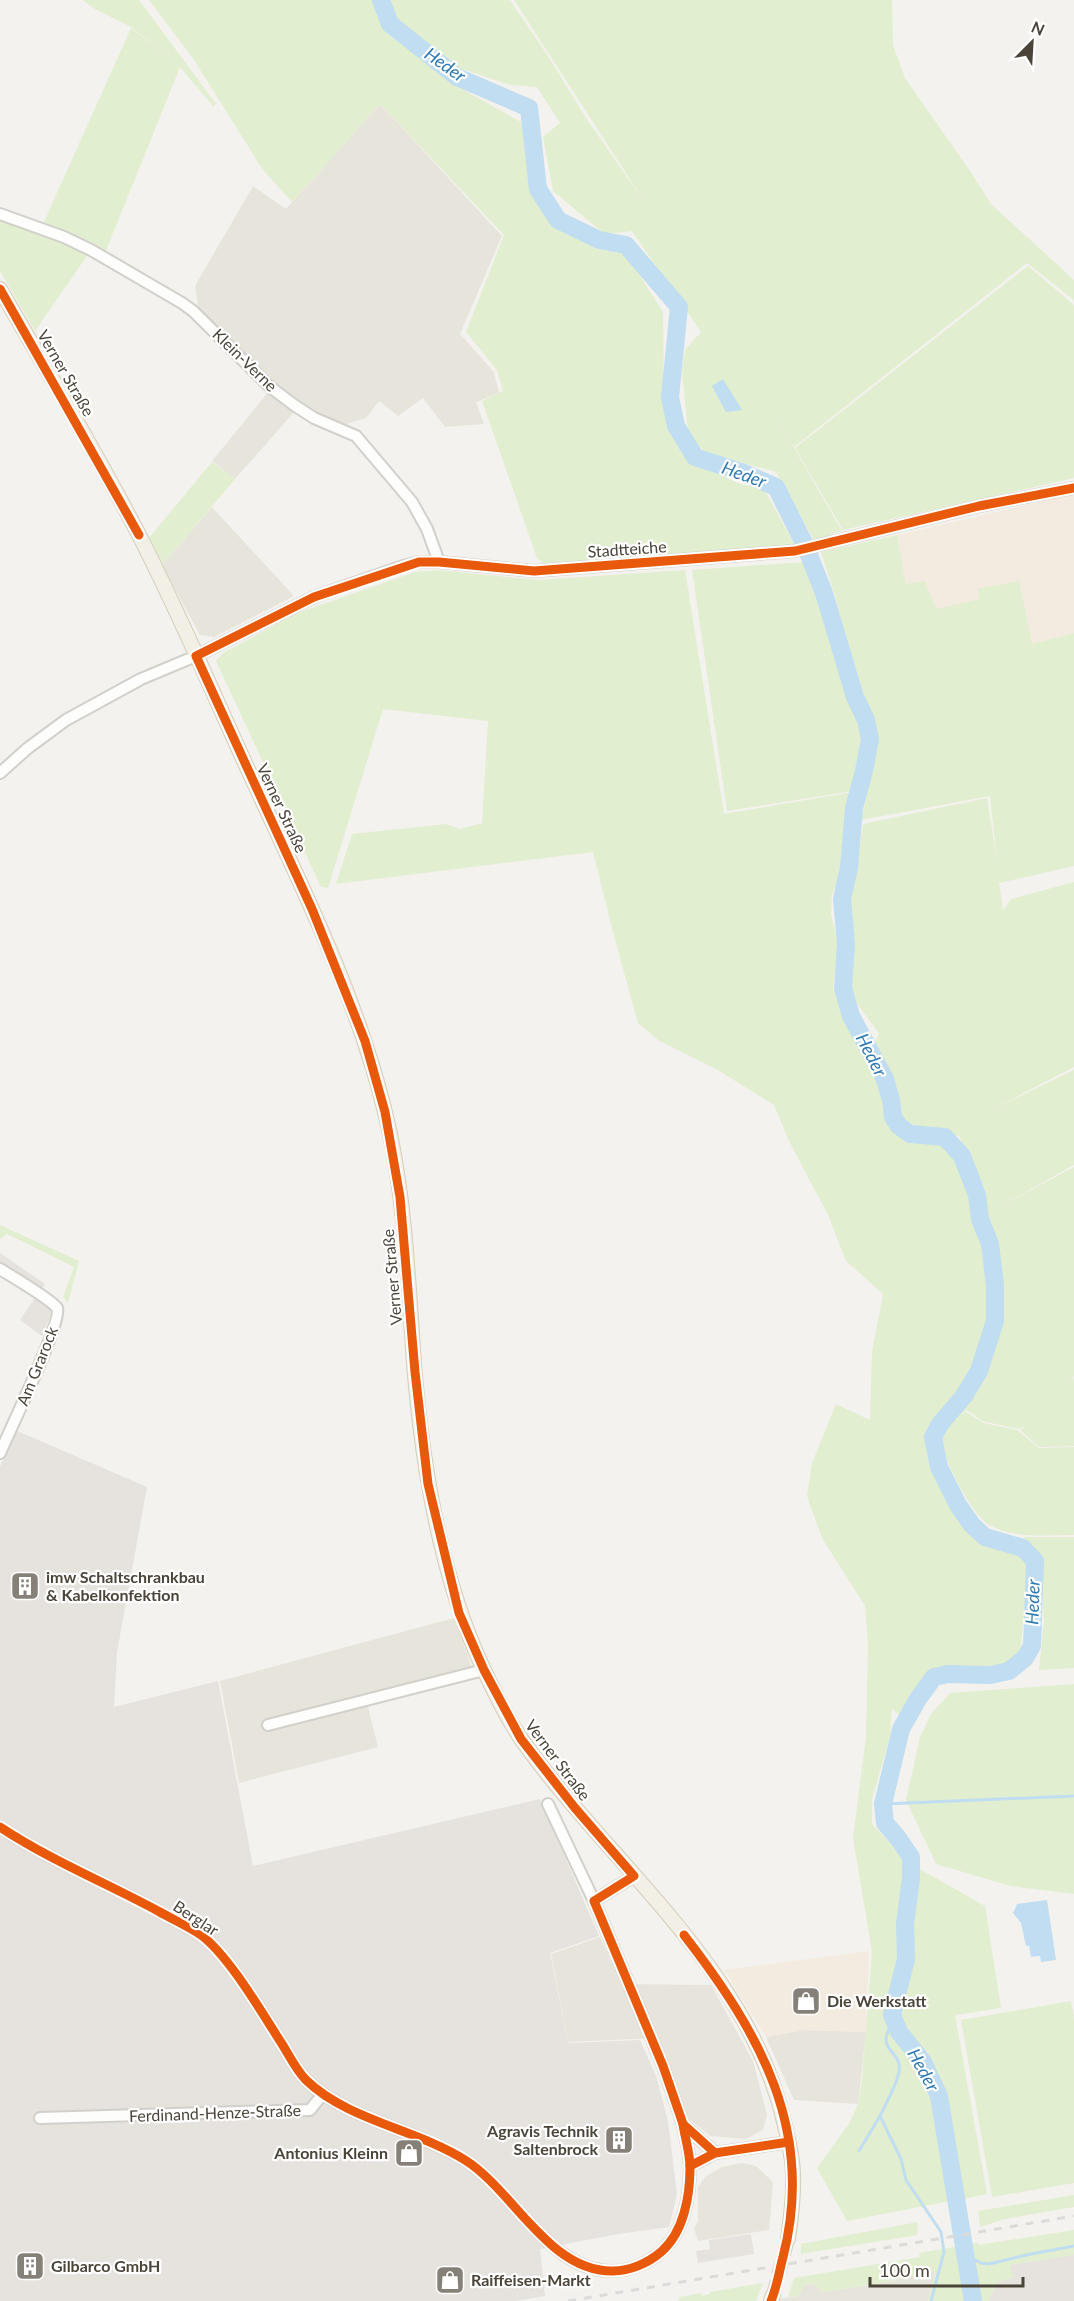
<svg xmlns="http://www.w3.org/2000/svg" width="1074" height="2301" viewBox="0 0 1074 2301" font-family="Lato,sans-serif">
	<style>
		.residential { fill: #e7e4dc }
		.commercial { fill: #f3ebdf }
		.industrial { fill: #e6e2de }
		.green { fill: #e1eecf }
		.parking { fill: #e6e3df }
		.water { fill: #c0ddf1 }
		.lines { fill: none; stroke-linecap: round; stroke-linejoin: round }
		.stream { stroke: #c0ddf1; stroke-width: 3 }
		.river { stroke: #c0ddf1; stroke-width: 18 }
		.major-tunnel { stroke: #d2cfca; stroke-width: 14; stroke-dasharray: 14 7; stroke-linecap: butt }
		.minor-casing { stroke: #d2d0cb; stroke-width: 14 }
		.major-casing { stroke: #d6cebb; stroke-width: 16 }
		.minor { stroke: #fdfdfc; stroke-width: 10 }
		.major { stroke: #f2efe6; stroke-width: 14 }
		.rail { stroke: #dbdbda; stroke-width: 3; stroke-dasharray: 8 8; stroke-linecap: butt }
		.cycleway-casing { stroke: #fff; stroke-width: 13 }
		.cycleway { stroke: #e8590c; stroke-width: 9 }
		.labels { text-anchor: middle; stroke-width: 4.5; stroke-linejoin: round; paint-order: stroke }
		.street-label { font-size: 16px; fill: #4b4439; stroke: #fff }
		.poi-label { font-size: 16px; font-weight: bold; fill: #4b4439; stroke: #fff; text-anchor: start }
		.water-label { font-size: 18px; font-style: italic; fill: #2e7ab2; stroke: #fff }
	</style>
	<rect width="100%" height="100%" fill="#f4f2ee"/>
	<!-- residential -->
	<g class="residential">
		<path d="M380 104 502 236 460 334 494 372 499 393 476 402 484 424 445 427 423 398 398 416 379 401 366 418 343 425 312 414 276 386 199 310 195 286 253 186 286 209Z"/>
		<path d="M270 390 295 411 235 479 212 461Z"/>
		<path d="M212 507 294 596 214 637 200 635 162 565Z"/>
		<path d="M454 1618 475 1676 367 1703 378 1747 239 1783 220 1681Z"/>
		<path d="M600 1937 622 1984 711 1985 753 2061 767 2115 763 2130 746 2139 710 2136 688 2118 657 2038 568 2042 551 1954Z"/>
		<path d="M804 2030 866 2032 858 2104 794 2100 766 2037Z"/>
		<path d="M742 2163 756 2166 773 2182 769 2230 698 2241 694 2229 698 2220V2187L705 2177 722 2167Z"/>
		<path d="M936 2270 928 2301H764L799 2296 803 2285 813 2284 823 2292 882 2283Z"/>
	</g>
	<!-- commercial -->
	<g class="commercial">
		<path d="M1074 494V633L1032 644 978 590 979 599 936 609 906 584 897 535Z"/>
		<path d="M869 1951 866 2032 804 2030 766 2037 724 1970Z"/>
	</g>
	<!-- industrial -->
	<path class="industrial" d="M15 1430 147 1487 117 1652 114 1707 218 1681 253 1866 540 1799 599 1936 550 1953 568 2043 640 2040 656 2076 668 2121 677 2194 669 2227 618 2234 540 2249 545 2296 515 2301H0V1467Z"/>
	<!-- green -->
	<g class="green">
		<path d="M83 0H139L216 104 213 106 180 67 105 253 43 224 131 28 176 63 131 27 93 8Z"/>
		<path d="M149 0H374L386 33 460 88 521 122 535 192 555 225 596 249 626 254 663 312 664 398 671 429 691 461 740 484 764 489 796 547 546 566 537 558 482 401 503 391 497 370 466 332 504 235 380 104 292 202 263 170 192 57Z"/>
		<path d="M389 0H510L548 56 586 118 646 204 514 0H892L893 45 905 78 970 171 991 204 1074 280V300L1027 263 794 447 774 413 842 531 833 533 834 537 816 544 776 472 708 453 696 445 688 433 682 371 685 350 701 332 632 231 604 234 553 191 543 137 560 123 537 87 510 85 459 68 397 20Z"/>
		<path d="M0 219 89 253 35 331 0 271Z"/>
		<path d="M1028 266 1074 305V478L843 530 795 448Z"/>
		<path d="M212 462 235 479 163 564 149 538Z"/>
		<path d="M897 535 906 584 925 581 936 609 979 599 978 589 1019 581 1032 644 1074 633V866L999 883 1003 910 1011 899 1074 882V1067L991 1110 1074 1070V1165L993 1210 1074 1167V1376L1069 1386 1074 1378V1446L1039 1447 1020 1430 1025 1425 1019 1429 982 1421 967 1410 945 1426 937 1419 951 1402 935 1420 928 1435 934 1468 951 1507 982 1541 1006 1550 1020 1551 1029 1562 1020 1655 1005 1664 932 1672 899 1715 892 1708 890 1736 872 1800V1824L892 1845 903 1861 905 1878 899 1924 901 1959 888 2015 901 2042 918 2062 931 2087 937 2105 955 2200 847 2221 817 2168 850 2122 858 2104 862 2080 872 1952 853 1838 866 1737 868 1645 865 1606 822 1538 807 1496 812 1463 836 1404 870 1420 872 1352 883 1294 846 1261 828 1215 789 1141 774 1105 716 1069 658 1040 638 1023 615 940 593 852 336 884 352 834 446 824 460 829 482 823 488 721 383 709 328 888 321 887 216 661 223 653 295 614 415 572 438 570 539 580 685 570 724 814 853 792 849 803 843 868 832 895 831 914 838 944 833 988 846 1023 879 1081 888 1123 897 1135C908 1138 934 1139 943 1144 968 1161 979 1229 983 1257L986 1192 959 1136 918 1128 901 1117 892 1083 875 1042 879 1033 858 1005 850 990 852 947 847 903 858 860 863 824 987 798 997 861 990 796 861 820 872 772 877 733 846 642 836 599 821 552Z"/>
		<path d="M804 562 818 596 864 740 860 770 853 791 727 811 692 570Z"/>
		<path d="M0 1225 79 1261 68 1303 63 1297 74 1267 7 1234 0 1239Z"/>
		<path d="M966 1412 983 1423 1017 1430 1039 1448 1074 1447V1535C1046 1535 1018 1539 991 1526 973 1517 942 1459 942 1439 942 1426 956 1417 966 1412Z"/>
		<path d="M1023 1537H1074V1668L1039 1670 1044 1622 1040 1555Z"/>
		<path d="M1074 1684V1894L1011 1886 936 1864 906 1800 920 1737 931 1714 950 1693Z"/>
		<path d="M916 1867 985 1906 1001 2008 955 2015 987 2194 963 2199 944 2100 936 2081 922 2056 906 2036 895 2012 910 1962V1923L916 1879Z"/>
		<path d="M1071 2001 1074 2018V2183L992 2197 961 2020Z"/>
		<path d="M1074 2195V2207L1005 2219 980 2227 978 2211Z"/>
		<path d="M918 2222 917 2235 801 2254V2244Z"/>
		<path d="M1074 2230V2255L1011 2265 1013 2279 998 2282 988 2301H928L936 2270 882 2283 823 2292 813 2284 803 2285 799 2296 788 2297 794 2278 920 2257 919 2253 977 2243 979 2245Z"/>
		<path d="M763 2283 756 2301H678L680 2297 701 2293 702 2296 710 2294V2292Z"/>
	</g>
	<!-- parking -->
	<g class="parking">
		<path d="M0 1253 45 1284 40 1292 0 1264Z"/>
		<path d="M35 1298 53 1310 42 1336 20 1320Z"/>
		<path d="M73 2070V2112L28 2111V2090Z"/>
		<path d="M355 2124 391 2137 366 2201 330 2187Z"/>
		<path d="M129 2127 132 2144 88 2151 93 2190 0 2204V2167L18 2164 17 2157 66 2148 65 2130Z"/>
		<path d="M426 2156 456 2166 466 2176 478 2180 490 2189 491 2199 407 2213Z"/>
		<path d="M506 2208 528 2231 506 2234 502 2209Z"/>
		<path d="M751 2234 754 2254 698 2263 696 2251 710 2249 709 2240Z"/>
		<path d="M536 2245 540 2270 503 2276 498 2251Z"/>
		<path d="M1074 2255V2301H988L998 2282 1013 2278 1010 2265Z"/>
	</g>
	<!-- water -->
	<g class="water">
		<path d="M723 379 742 410 726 412 712 386Z"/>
		<path d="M1047 1900 1056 1960 1041 1962 1040 1956 1031 1957 1029 1946H1026L1021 1923 1013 1913 1017 1904Z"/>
	</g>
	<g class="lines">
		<!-- stream -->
		<g class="stream">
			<path d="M883 1804 1074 1796"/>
			<path d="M894 2021C872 2053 903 2048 899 2072 896 2087 886 2103 880 2116L901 2159 906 2180 941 2232 944 2252 931 2301"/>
			<path d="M859 2151 880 2116"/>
			<path d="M965 2254 981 2263 989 2264 1026 2255 1074 2246"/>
		</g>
		<!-- river -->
		<path class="river" d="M381 0 390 24 457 77 529 108 538 189 558 220 599 240 626 245 679 307 670 397 676 426 695 457 744 473 776 487 805 545 824 593 855 697 866 720 870 739 864 771 854 808 849 868 842 899 846 944 843 988 851 1016 885 1079 891 1100 893 1117 899 1126 910 1134 945 1137 962 1156 977 1195 980 1219 990 1244 995 1285V1321L979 1371 964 1396 940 1424 933 1437 939 1467 958 1505 972 1525 985 1537 1023 1548 1035 1561 1032 1646 1025 1658 1009 1671 990 1675 948 1674 934 1677 918 1699 901 1729 883 1804 885 1823 898 1838 911 1857V1878L905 1924 906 1959 892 2015 899 2032 923 2062 939 2096 973 2301"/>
		<!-- major-tunnel -->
		<path class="major-tunnel" d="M773 2295 788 2239"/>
		<!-- minor casing -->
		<g class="minor-casing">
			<g id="minor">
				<path d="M0 214 64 237 91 250 182 303 193 311 269 386 294 405 314 418 356 436 412 502 427 529 439 562"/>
				<path d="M0 773 28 748 66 720 141 679 196 656 314 597 403 566 419 562H439L534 571 795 551 979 506 1074 488"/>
				<path d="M0 1269C11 1276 51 1299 57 1308 63 1320 8 1434 0 1453"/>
				<path d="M268 1725 484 1670"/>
				<path d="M548 1804 594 1901 663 2066 683 2124 715 2153"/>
				<path d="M0 1827C50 1860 106 1883 158 1911 172 1919 188 1926 201 1935 229 1956 262 2013 282 2044 289 2055 296 2070 306 2080 347 2120 416 2129 465 2160 514 2191 549 2272 613 2271 630 2271 648 2263 661 2252 684 2232 690 2196 690 2167 690 2153 685 2138 683 2124"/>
				<path d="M594 1901 634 1876"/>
				<path d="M40 2118 310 2110 322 2095"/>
				<path d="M690 2166 715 2153 789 2142"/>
			</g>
		</g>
		<!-- major casing -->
		<g class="major-casing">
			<g id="major">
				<path d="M0 289C47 370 95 450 138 533 181 616 217 703 256 787 304 891 356 996 384 1108 405 1191 408 1279 414 1364 422 1464 440 1576 483 1668 495 1693 508 1721 524 1743 612 1866 749 1969 784 2122 788 2139 793 2157 793 2175 794 2196 791 2218 788 2239"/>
				<path d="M771 2301 773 2295"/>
			</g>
		</g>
		<!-- minor -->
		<use href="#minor" class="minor"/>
		<!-- major -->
		<use href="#major" class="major"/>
		<!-- rail -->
		<path class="rail" d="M568 2301 1074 2216"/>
		<!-- cycleway casing -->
		<g class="cycleway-casing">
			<g id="cycleway">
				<path d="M0 289 139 535"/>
				<path d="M0 1827C50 1860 106 1883 158 1911 172 1919 188 1926 201 1935 229 1956 262 2013 282 2044 289 2055 296 2070 306 2080 347 2120 416 2129 465 2160 514 2191 549 2272 613 2271 630 2271 648 2263 661 2252 684 2232 690 2196 690 2167 690 2153 685 2138 683 2124"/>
				<path d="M684 1935C759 2032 816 2130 783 2257 779 2272 777 2287 771 2301"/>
				<path d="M715 2153 683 2124 663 2066 594 1901 634 1876 575 1808 521 1739 484 1670 459 1613 428 1484 415 1372 400 1197 385 1112 365 1041 312 909 196 656 314 597 419 562H439L534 571 795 551 979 506 1074 488"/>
				<path d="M690 2166 715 2153 789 2142"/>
			</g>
		</g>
		<!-- cycleway -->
		<use href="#cycleway" class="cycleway"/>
	</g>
	<!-- icons -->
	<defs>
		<g id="building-square" transform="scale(1.5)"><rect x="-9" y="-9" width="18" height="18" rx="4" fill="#868178" stroke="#fff"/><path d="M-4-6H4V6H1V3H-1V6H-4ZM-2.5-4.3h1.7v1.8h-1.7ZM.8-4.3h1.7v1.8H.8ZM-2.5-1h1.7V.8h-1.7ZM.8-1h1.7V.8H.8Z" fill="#fff"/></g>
		<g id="shop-square" transform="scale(1.5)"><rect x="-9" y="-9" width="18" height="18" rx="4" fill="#868178" stroke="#fff"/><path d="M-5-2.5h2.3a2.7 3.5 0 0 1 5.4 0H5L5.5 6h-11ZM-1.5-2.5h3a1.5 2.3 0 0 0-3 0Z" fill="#fff"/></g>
	</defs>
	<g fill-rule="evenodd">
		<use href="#building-square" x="25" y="1586"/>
		<use href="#shop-square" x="806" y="2001"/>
		<use href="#building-square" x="619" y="2140"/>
		<use href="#shop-square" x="409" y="2153"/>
		<use href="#building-square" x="30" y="2266"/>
		<use href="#shop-square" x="450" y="2280"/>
	</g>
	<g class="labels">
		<!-- street labels -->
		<g class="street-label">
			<text transform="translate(245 360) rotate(44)" y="6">Klein-Verne</text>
			<text transform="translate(66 373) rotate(60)" y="6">Verner Straße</text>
			<text transform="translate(627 549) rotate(-4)" y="6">Stadtteiche</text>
			<text transform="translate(282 808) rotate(65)" y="6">Verner Straße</text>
			<text transform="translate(392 1277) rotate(-95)" y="6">Verner Straße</text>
			<text transform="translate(37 1366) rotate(-68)" y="6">Am Grarock</text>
			<text transform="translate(558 1760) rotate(53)" y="6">Verner Straße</text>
			<text transform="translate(196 1918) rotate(33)" y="6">Berglar</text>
			<text transform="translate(215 2113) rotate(-2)" y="6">Ferdinand-Henze-Straße</text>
		</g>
		<!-- poi labels -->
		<g class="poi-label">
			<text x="46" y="1583">imw Schaltschrankbau<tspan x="46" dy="18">&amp; Kabelkonfektion</tspan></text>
			<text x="827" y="2007">Die Werkstatt</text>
			<text x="598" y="2137" text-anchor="end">Agravis Technik<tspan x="598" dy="18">Saltenbrock</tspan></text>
			<text x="388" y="2159" text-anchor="end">Antonius Kleinn</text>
			<text x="51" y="2272">Gilbarco GmbH</text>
			<text x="471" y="2286">Raiffeisen-Markt</text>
		</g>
		<!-- water labels -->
		<g class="water-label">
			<text transform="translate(445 65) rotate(35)" y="6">Heder</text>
			<text transform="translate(744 475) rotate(20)" y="6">Heder</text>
			<text transform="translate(871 1055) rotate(63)" y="6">Heder</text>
			<text transform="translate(1033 1602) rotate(-88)" y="6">Heder</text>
			<text transform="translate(923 2070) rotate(61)" y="6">Heder</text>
		</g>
	</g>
	<!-- north arrow -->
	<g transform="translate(1032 42) rotate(24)" stroke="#ffffff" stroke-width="4.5" paint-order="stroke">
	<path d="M0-4.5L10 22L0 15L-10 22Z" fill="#4b4439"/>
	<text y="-9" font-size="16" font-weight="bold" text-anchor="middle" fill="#4b4439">N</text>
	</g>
	<!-- scale -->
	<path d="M870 2277v9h153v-9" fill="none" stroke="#4b4439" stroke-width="3"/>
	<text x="879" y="2277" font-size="18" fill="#4b4439" stroke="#ffffff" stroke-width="4.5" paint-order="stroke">100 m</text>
</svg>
